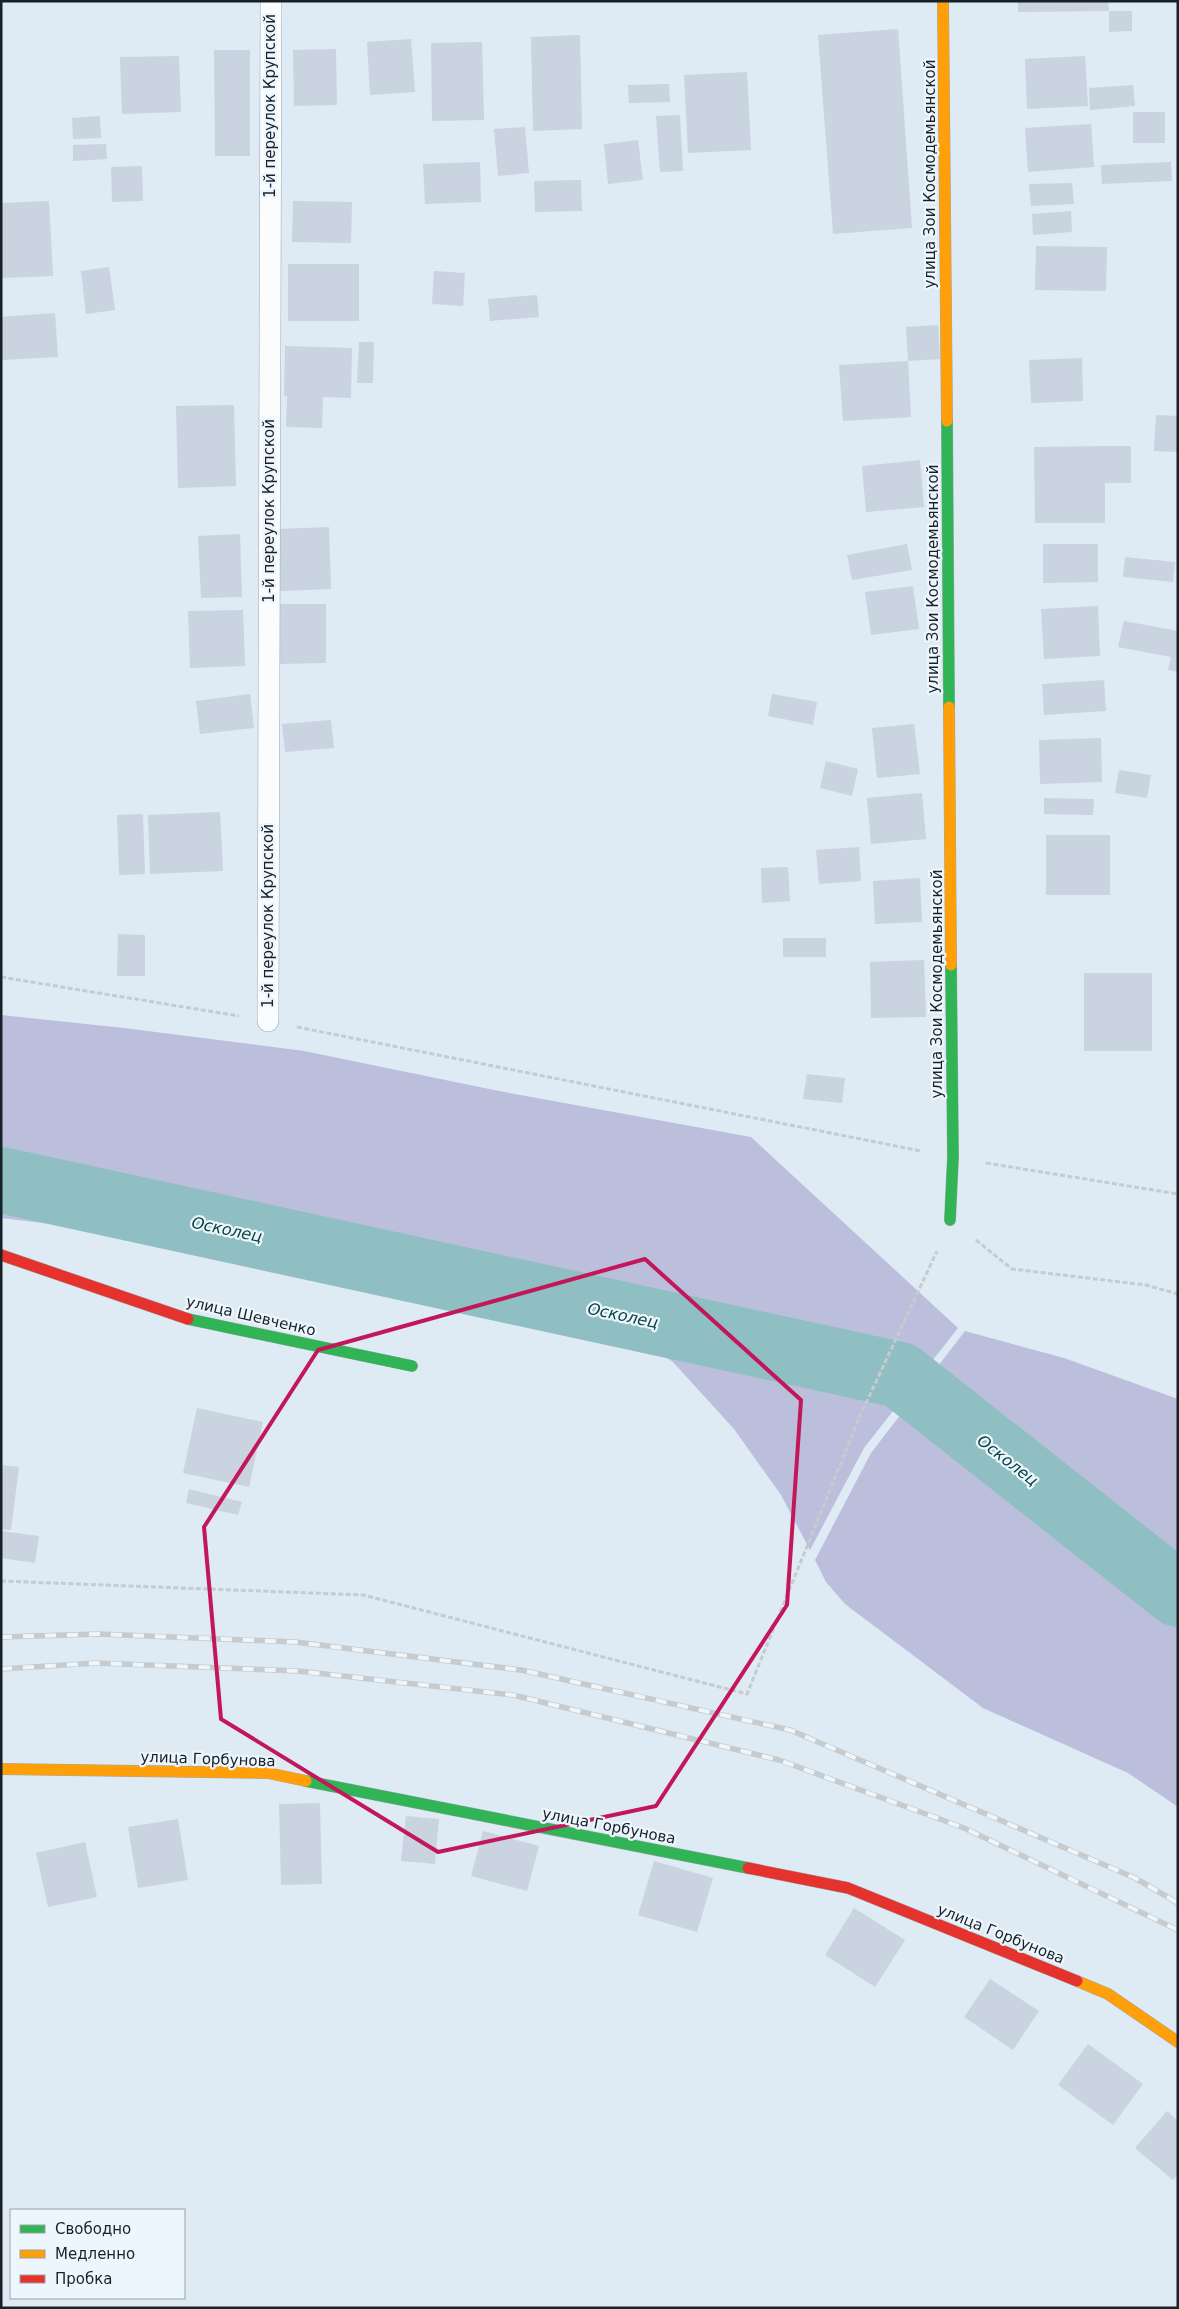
<svg xmlns="http://www.w3.org/2000/svg" width="1179" height="2309" viewBox="0 0 1179 2309" font-family="'DejaVu Sans',sans-serif">
	<style>
		.forest { fill: #bcbfdc }
		.lines { fill: none; stroke-linecap: round; stroke-linejoin: round }
		.river { stroke: #8fbfc2; stroke-width: 66 }
		.building { fill: #cad3e0 }
		.lane-casing { stroke: #9ea7af; stroke-width: 22 }
		.fast-casing { stroke: #9ea7af; stroke-width: 12 }
		.slow-casing { stroke: #9ea7af; stroke-width: 12 }
		.jam-casing { stroke: #9ea7af; stroke-width: 12 }
		.path { stroke: #c7cbce; stroke-width: 3; stroke-dasharray: 5 2.5; stroke-linecap: butt }
		.lane { stroke: #fafcfd; stroke-width: 21 }
		.fast { stroke: #30b455; stroke-width: 11 }
		.slow { stroke: #ff9f0a; stroke-width: 11 }
		.jam { stroke: #e5322d; stroke-width: 11 }
		.rail-casing { stroke: #c7cbce; stroke-width: 5.5 }
		.rail { stroke: #edf6fd; stroke-width: 4; stroke-dasharray: 11; stroke-linecap: butt }
		.marked { fill: none; stroke: #c2185b; stroke-width: 4; stroke-linejoin: round }
		.labels { text-anchor: middle; stroke-width: 4.5; stroke-linejoin: round; paint-order: stroke }
		.street-label { font-size: 15px; fill: #192128; stroke: #edf6fd }
		.water-label { font-size: 16px; font-style: italic; fill: #064343; stroke: #edf6fd }
	</style>
	<rect width="100%" height="100%" fill="#deeaf4"/>
	<!-- forest -->
	<g class="forest">
		<path d="M1 1015 124 1028 304 1051 499 1091 751 1137 958 1328 864 1448 810 1550 781 1495 734 1429 673 1362 619 1328 552 1302 391 1277 233 1246 1 1218Z"/>
		<path d="M965 1331 1064 1358 1178 1399V1807L1128 1773 983 1708 845 1604 826 1582 815 1560 871 1453Z"/>
	</g>
	<g class="lines">
		<!-- river -->
		<path class="river" d="M1 1180 900 1375 1178 1594"/>
	</g>
	<!-- building -->
	<g class="building">
		<path d="M1018 1H1108L1109 11 1018 12Z"/>
		<path d="M1109 11H1132V31L1109 32Z"/>
		<path d="M898 29 912 228 833 234 818 35Z"/>
		<path d="M580 35 582 129 533 131 531 37Z"/>
		<path d="M411 39 415 92 370 95 367 42Z"/>
		<path d="M482 42 484 120 432 121 431 43Z"/>
		<path d="M336 49 337 105 294 106 293 50Z"/>
		<path d="M214 50H250V156H215Z"/>
		<path d="M179 56 181 112 122 114 120 57Z"/>
		<path d="M1085 56 1088 106 1027 109 1025 59Z"/>
		<path d="M747 72 751 150 688 153 684 75Z"/>
		<path d="M669 84 670 102 629 103 628 85Z"/>
		<path d="M1133 85 1135 106 1090 110 1089 88Z"/>
		<rect x="1133" y="112" width="32" height="31"/>
		<path d="M680 115 683 171 660 172 656 116Z"/>
		<path d="M100 116 101 138 73 139 72 118Z"/>
		<path d="M1091 124 1094 167 1028 172 1025 128Z"/>
		<path d="M525 127 529 173 498 176 494 129Z"/>
		<path d="M638 140 643 180 608 184 604 144Z"/>
		<path d="M106 144 107 159 73 161V145Z"/>
		<path d="M480 162 481 202 425 204 423 164Z"/>
		<path d="M1171 162 1172 181 1102 184 1101 165Z"/>
		<path d="M142 166 143 201 112 202 111 167Z"/>
		<path d="M581 180 582 211 535 212 534 181Z"/>
		<path d="M1072 183 1074 204 1031 206 1029 184Z"/>
		<path d="M49 201 53 276 2 278 1 203Z"/>
		<path d="M293 201 352 202 351 243 292 242Z"/>
		<path d="M1071 211 1072 232 1033 235 1032 214Z"/>
		<path d="M1036 246 1107 247 1106 291 1035 290Z"/>
		<rect x="288" y="264" width="71" height="57"/>
		<path d="M109 267 115 310 86 314 81 271Z"/>
		<path d="M434 271 465 273 463 306 432 304Z"/>
		<path d="M537 295 539 317 490 321 488 299Z"/>
		<path d="M55 313 58 357 1 360V317Z"/>
		<path d="M938 325 940 359 908 361 911 417 843 421 839 365 908 361 906 327Z"/>
		<path d="M359 342H374L373 383H357Z"/>
		<path d="M285 346 352 348 351 398 323 397 322 428 286 427 287 396H284Z"/>
		<path d="M1082 358 1083 401 1031 403 1029 360Z"/>
		<path d="M234 405 236 486 178 488 176 406Z"/>
		<path d="M1156 415 1178 416V452L1154 451Z"/>
		<path d="M1102 446H1131V483H1105V523H1035L1034 447Z"/>
		<path d="M920 460 924 507 866 512 862 466Z"/>
		<path d="M329 527 331 589 280 591 278 529Z"/>
		<path d="M240 534 242 597 201 598 198 536Z"/>
		<path d="M907 544 912 570 852 580 847 555Z"/>
		<path d="M1043 544H1098V582L1043 583Z"/>
		<path d="M1125 557 1175 562 1173 582 1123 577Z"/>
		<path d="M913 586 919 629 871 635 865 592Z"/>
		<path d="M275 604H326V663L275 664Z"/>
		<path d="M1098 606 1100 656 1044 659 1041 609Z"/>
		<path d="M243 610 245 666 190 668 188 611Z"/>
		<path d="M1124 621 1178 631V672L1168 670 1171 657 1118 647Z"/>
		<path d="M1104 680 1106 711 1044 715 1042 684Z"/>
		<path d="M250 694 254 728 200 734 196 701Z"/>
		<path d="M772 694 817 702 813 725 768 716Z"/>
		<path d="M331 720 334 748 285 752 282 724Z"/>
		<path d="M914 724 920 774 877 778 872 728Z"/>
		<path d="M1101 738 1102 782 1040 784 1039 740Z"/>
		<path d="M826 761 858 769 852 796 820 788Z"/>
		<path d="M1119 770 1151 775 1147 798 1115 793Z"/>
		<path d="M922 793 926 839 871 844 867 798Z"/>
		<path d="M1044 798 1094 799 1093 815 1044 814Z"/>
		<path d="M220 812 223 871 150 874 148 815Z"/>
		<path d="M143 814 145 874 119 875 117 815Z"/>
		<rect x="1046" y="835" width="64" height="60"/>
		<path d="M859 847 861 881 819 884 816 850Z"/>
		<path d="M788 867 790 901 762 903 761 868Z"/>
		<path d="M920 878 922 922 875 924 873 881Z"/>
		<path d="M118 934 145 935V976H117Z"/>
		<rect x="783" y="938" width="43" height="19"/>
		<path d="M924 960 926 1017 871 1018 870 962Z"/>
		<rect x="1084" y="973" width="68" height="78"/>
		<path d="M807 1074 845 1078 842 1103 803 1099Z"/>
		<path d="M197 1408 263 1422 249 1487 183 1473Z"/>
		<path d="M1 1465 19 1467 11 1530 1 1529Z"/>
		<path d="M189 1489 242 1502 238 1515 186 1503Z"/>
		<path d="M1 1531 39 1536 35 1563 1 1558Z"/>
		<path d="M320 1803 322 1884 281 1885 279 1804Z"/>
		<path d="M406 1816 439 1819 435 1864 401 1861Z"/>
		<path d="M178 1819 188 1880 138 1888 128 1827Z"/>
		<path d="M483 1831 539 1846 527 1891 471 1876Z"/>
		<path d="M85 1842 97 1897 48 1907 36 1853Z"/>
		<path d="M654 1861 713 1878 697 1932 638 1915Z"/>
		<path d="M854 1908 905 1940 875 1987 825 1955Z"/>
		<path d="M990 1979 1039 2011 1013 2050 964 2017Z"/>
		<path d="M1088 2044 1143 2084 1113 2125 1058 2085Z"/>
		<path d="M1167 2111 1178 2121V2175L1173 2180 1135 2148Z"/>
	</g>
	<g class="lines">
		<!-- lane casing -->
		<g class="lane-casing">
			<path id="lane" d="M268 1021 271 1"/>
		</g>
		<!-- fast casing -->
		<g class="fast-casing">
			<g id="fast">
				<path d="M947 421 949 707"/>
				<path d="M950 1220 953 1157 951 965"/>
				<path d="M188 1319 412 1366"/>
				<path d="M306 1781 748 1868"/>
			</g>
		</g>
		<!-- slow casing -->
		<g class="slow-casing">
			<g id="slow">
				<path d="M943 1 947 421"/>
				<path d="M949 707 951 965"/>
				<path d="M1 1769 268 1773 306 1781"/>
				<path d="M1077 1981 1108 1994 1178 2042"/>
			</g>
		</g>
		<!-- jam casing -->
		<g class="jam-casing">
			<g id="jam">
				<path d="M1 1255 188 1319"/>
				<path d="M748 1868 848 1888 1077 1981"/>
			</g>
		</g>
		<!-- path -->
		<g class="path">
			<path d="M1 977 239 1016"/>
			<path d="M297 1027 921 1151"/>
			<path d="M986 1163 1178 1194"/>
			<path d="M976 1240 1012 1269 1146 1285 1178 1294"/>
			<path d="M1 1581 363 1595 747 1694 860 1416 937 1251"/>
		</g>
		<!-- lane -->
		<use href="#lane" class="lane"/>
		<!-- fast -->
		<use href="#fast" class="fast"/>
		<!-- slow -->
		<use href="#slow" class="slow"/>
		<!-- jam -->
		<use href="#jam" class="jam"/>
		<!-- rail casing -->
		<g class="rail-casing">
			<g id="rail">
				<path d="M1 1637 99 1634 295 1642 521 1670 790 1730 1135 1878 1178 1903"/>
				<path d="M1 1669 96 1663 298 1671 513 1695 779 1760 964 1828 1178 1930"/>
			</g>
		</g>
		<!-- rail -->
		<use href="#rail" class="rail"/>
	</g>
	<!-- marked area -->
	<path class="marked" d="M645 1259 801 1400 787 1605 656 1806 438 1852 221 1719 204 1527 318 1350Z"/>
	<g class="labels">
		<!-- street labels -->
		<g class="street-label">
			<text transform="translate(270 106) rotate(-90)" y="5">1-й переулок Крупской</text>
			<text transform="translate(930 174) rotate(-90)" y="5">улица Зои Космодемьянской</text>
			<text transform="translate(269 511) rotate(-90)" y="5">1-й переулок Крупской</text>
			<text transform="translate(933 579) rotate(-90)" y="5">улица Зои Космодемьянской</text>
			<text transform="translate(268 916) rotate(-90)" y="5">1-й переулок Крупской</text>
			<text transform="translate(937 984) rotate(-90)" y="5">улица Зои Космодемьянской</text>
			<text transform="translate(251 1316) rotate(13)" y="5">улица Шевченко</text>
			<text transform="translate(208 1759) rotate(2)" y="5">улица Горбунова</text>
			<text transform="translate(609 1826) rotate(11)" y="5">улица Горбунова</text>
			<text transform="translate(1001 1934) rotate(22)" y="5">улица Горбунова</text>
		</g>
		<!-- water labels -->
		<g class="water-label">
			<text transform="translate(227 1229) rotate(12)" y="6">Осколец</text>
			<text transform="translate(623 1315) rotate(12)" y="6">Осколец</text>
			<text transform="translate(1008 1460) rotate(38)" y="6">Осколец</text>
		</g>
	</g>
	<!-- border -->
	<rect width="1179" height="2309" fill="none" stroke="#192128" stroke-width="5"/>
	<!-- legend -->
	<rect x="10" y="2209" width="175" height="90" fill="#edf6fd" stroke="#98a1a8"/>
	<rect x="20" y="2225" width="25" height="8" fill="#30b455" stroke="#98a1a8"/>
	<text x="55" y="2234" font-size="15" fill="#192128">Свободно</text>
	<rect x="20" y="2250" width="25" height="8" fill="#ff9f0a" stroke="#98a1a8"/>
	<text x="55" y="2259" font-size="15" fill="#192128">Медленно</text>
	<rect x="20" y="2275" width="25" height="8" fill="#e5322d" stroke="#98a1a8"/>
	<text x="55" y="2284" font-size="15" fill="#192128">Пробка</text>
</svg>
